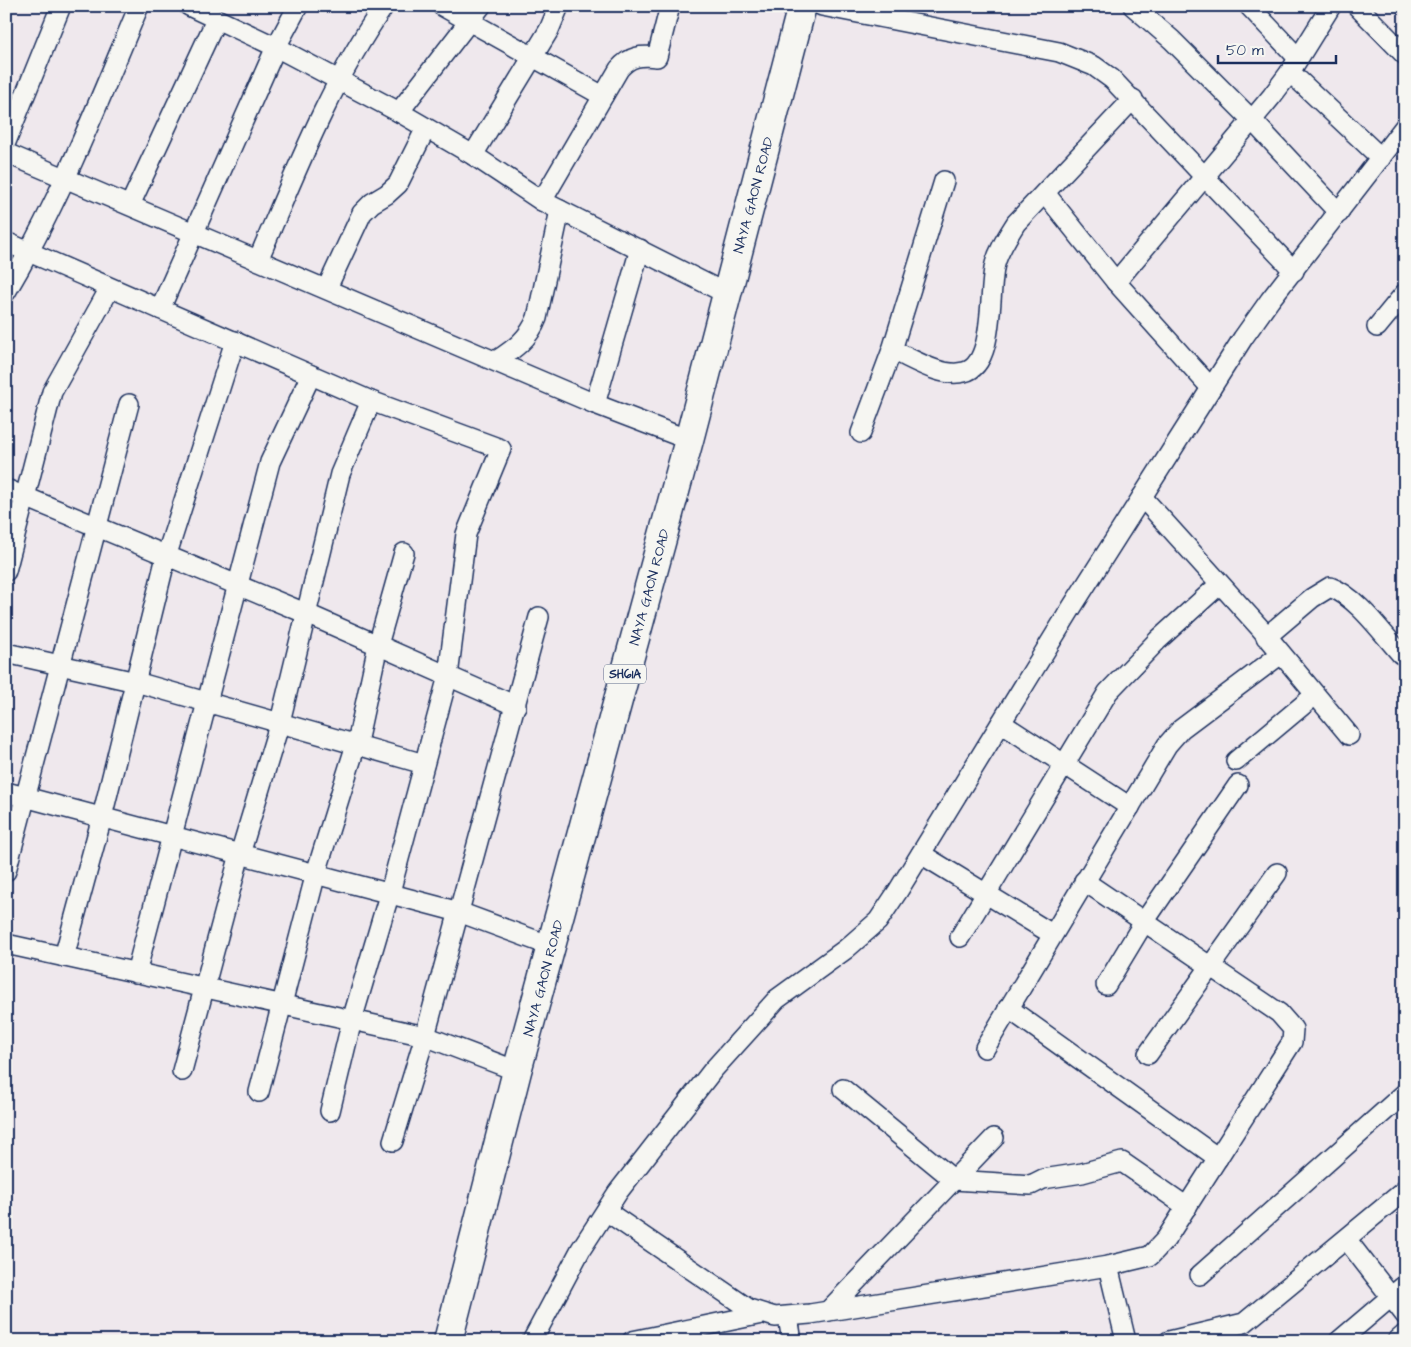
<svg xmlns="http://www.w3.org/2000/svg" width="1411" height="1347" viewBox="0 0 1411 1347" font-family="'Architects Daughter',sans-serif">
	<style>
		.lines { fill: none; stroke-linecap: round; stroke-linejoin: round }
		.street-casing { stroke: #1b2f5e; stroke-width: 22 }
		.primary-casing { stroke: #1b2f5e; stroke-width: 31 }
		.street { stroke: #f6f6f2; stroke-width: 19 }
		.primary { stroke: #f6f6f2; stroke-width: 28 }
		.labels { text-anchor: middle; stroke-width: 4.5; stroke-linejoin: round; paint-order: stroke }
		.shield { fill: #f6f6f2; stroke: #5d6b8a; stroke-width: 1 }
		.shield-label { font-size: 12px; font-weight: bold; fill: #1b2f5e }
		.street-label { font-size: 14px; fill: #1b2f5e; stroke: #f6f6f2 }
	</style>
	<rect width="100%" height="100%" fill="#efe8ed"/>
	<filter id="ink" filterUnits="userSpaceOnUse"><feTurbulence type="fractalNoise" baseFrequency=".02" numOctaves="2"/><feDisplacementMap in="SourceGraphic" scale="10" xChannelSelector="R" yChannelSelector="G"/><feConvolveMatrix kernelMatrix="1 2 1 2 8 2 1 2 1" color-interpolation-filters="sRGB"/></filter>
	<g filter="url(#ink)">
		<g class="lines">
			<!-- street casing -->
			<g class="street-casing">
				<g id="street">
					<path d="M189 6 276 47 399 112 473 155 542 201 727 294"/>
					<path d="M442 6 603 96"/>
					<path d="M822 6 1059 52 1094 66 1112 79 1294 271"/>
					<path d="M1133 6 1172 40 1252 120 1339 213"/>
					<path d="M1249 6 1298 58"/>
					<path d="M1357 6 1405 55"/>
					<path d="M1290 72 1381 158"/>
					<path d="M399 112 481 6"/>
					<path d="M6 142 61 6"/>
					<path d="M6 153 595 404 689 440"/>
					<path d="M473 155 549 30 559 6"/>
					<path d="M1045 193 1116 282 1211 388"/>
					<path d="M542 201 619 69C630 56 641 55 657 57L670 6"/>
					<path d="M130 205 216 20"/>
					<path d="M6 242 371 401 501 449 466 534 448 676 390 892 352 1020 330 1111"/>
					<path d="M258 260C295 174 330 83 384 6"/>
					<path d="M1116 282 1272 96 1290 72 1331 6"/>
					<path d="M327 288 362 213 372 203 387 194 398 184 426 128"/>
					<path d="M6 292C60 201 98 103 139 6"/>
					<path d="M160 309 276 47 298 6"/>
					<path d="M1377 327 1405 293"/>
					<path d="M892 350C913 359 941 378 964 372 996 365 988 290 995 264 999 249 1008 236 1016 223L1133 99"/>
					<path d="M496 361C514 349 529 339 537 318L560 210"/>
					<path d="M595 404 640 249"/>
					<path d="M861 433 892 350 944 181"/>
					<path d="M6 489 305 613 516 706"/>
					<path d="M1142 497 1261 629 1349 735"/>
					<path d="M6 571 52 392 110 288"/>
					<path d="M1266 637 1312 598 1330 587C1356 596 1382 633 1401 654"/>
					<path d="M6 653 136 682 424 764"/>
					<path d="M1001 723 1130 807"/>
					<path d="M1236 761 1315 695"/>
					<path d="M6 792 459 912 551 946"/>
					<path d="M921 854 1052 934"/>
					<path d="M6 871 129 404"/>
					<path d="M960 937 1108 692 1158 640 1220 584"/>
					<path d="M6 944 425 1036 517 1071"/>
					<path d="M64 957 102 817 166 557 235 341"/>
					<path d="M136 973 270 462 311 375"/>
					<path d="M1106 985 1144 922 1238 785"/>
					<path d="M1008 1008 1218 1158"/>
					<path d="M985 1048 1167 745 1181 729 1281 654"/>
					<path d="M1148 1054 1277 873"/>
					<path d="M182 1071 240 854 280 722 340 474 371 401"/>
					<path d="M843 1089 954 1180 1031 1185 1043 1179 1082 1173 1122 1162 1187 1207"/>
					<path d="M259 1092 316 873 358 738 378 645 404 553"/>
					<path d="M393 1141 425 1036 539 617"/>
					<path d="M606 1211 749 1309 775 1317 810 1314 1108 1266 1150 1256 1166 1239 1292 1042 1293 1029 1279 1013 1084 881"/>
					<path d="M1347 1240 1405 1315"/>
					<path d="M1108 1266 1126 1341"/>
					<path d="M1200 1275 1405 1093"/>
					<path d="M828 1311 994 1138"/>
					<path d="M788 1317 792 1341"/>
					<path d="M532 1341 581 1249 618 1192 713 1070 777 999 846 949 878 921 898 891 1072 607 1243 338 1270 300 1405 126"/>
					<path d="M632 1341 762 1314"/>
					<path d="M1169 1341 1244 1323 1405 1190"/>
					<path d="M1339 1341 1405 1285"/>
					<path d="M1397 1341 1405 1334"/>
				</g>
			</g>
			<!-- primary casing -->
			<g class="primary-casing">
				<path id="primary" d="M448 1341 517 1071 689 440 802 6"/>
			</g>
			<!-- street -->
			<use href="#street" class="street"/>
			<!-- primary -->
			<use href="#primary" class="primary"/>
		</g>
	</g>
	<g class="labels">
		<!-- shield labels -->
		<rect class="shield" x="604" y="664.5" width="42" height="19" rx="4"/>
		<g class="shield-label">
			<text x="625" y="678">SH61A</text>
		</g>
		<!-- street labels -->
		<g class="street-label">
			<text transform="translate(753 195) rotate(-75)" y="5">NAYA GAON ROAD</text>
			<text transform="translate(649 587) rotate(-75)" y="5">NAYA GAON ROAD</text>
			<text transform="translate(543 978) rotate(-75)" y="5">NAYA GAON ROAD</text>
		</g>
	</g>
	<!-- margin -->
	<rect width="1411" height="1347" fill="none" stroke="#f6f6f2" stroke-width="25"/>
	<rect x="12" y="12" width="1386" height="1322" fill="none" stroke="#1b2f5e" stroke-width="2" filter="url(#ink)"/>
	<!-- scale -->
	<path d="M1218 55v8h118v-8" fill="none" stroke="#1b2f5e" stroke-width="2.5"/>
	<text x="1226" y="55" font-size="15" fill="#1b2f5e" stroke="#f6f6f2" stroke-width="4" paint-order="stroke">50 m</text>
</svg>
